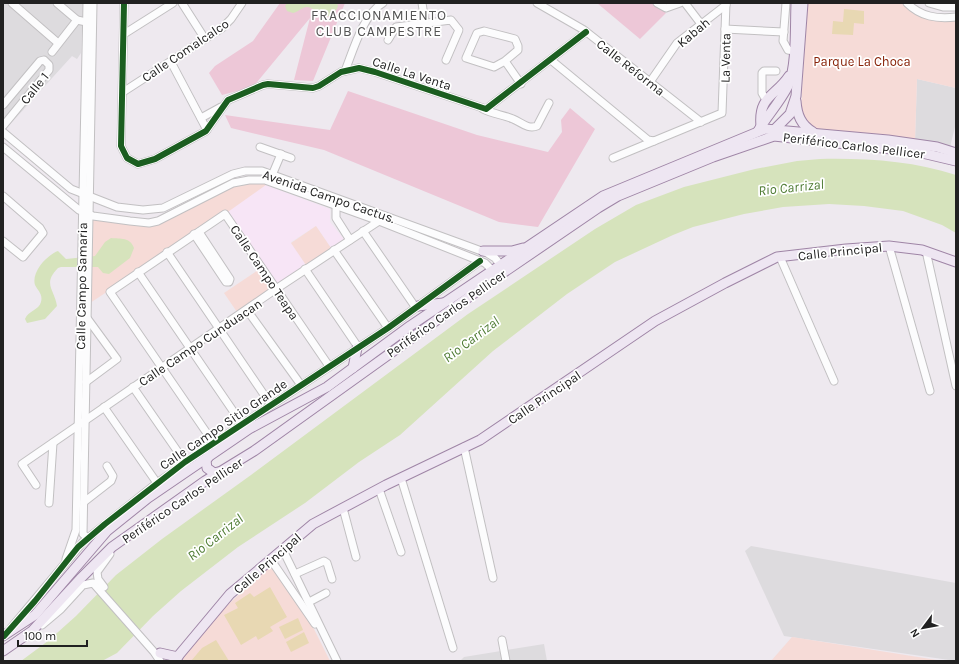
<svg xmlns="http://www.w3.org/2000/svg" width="959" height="664" viewBox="0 0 959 664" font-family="Karla,sans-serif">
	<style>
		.residential { fill: #dddbde }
		.education { fill: #f7e5f6 }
		.grass { fill: #edc7d7 }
		.park { fill: #f6dbd7 }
		.pitch { fill: #e8d8b3 }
		.water { fill: #d6e3bc }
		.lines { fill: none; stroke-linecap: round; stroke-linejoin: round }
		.minor-casing { stroke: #c2c0c2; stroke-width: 9 }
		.major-casing { stroke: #9f85a6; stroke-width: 11 }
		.minor { stroke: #fcfcfd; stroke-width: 7 }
		.major { stroke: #eee6f2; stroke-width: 9 }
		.cycleway-casing { stroke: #fff; stroke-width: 8 }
		.cycleway { stroke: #1b5e20; stroke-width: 6 }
		.labels { text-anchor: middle; stroke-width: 3.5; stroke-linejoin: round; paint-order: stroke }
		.street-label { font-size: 13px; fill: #212121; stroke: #fff }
		.park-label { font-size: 13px; fill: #872107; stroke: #fff }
		.neighbourhood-label { font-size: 14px; letter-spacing: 1px; fill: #545454; stroke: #fff }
		.water-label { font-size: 14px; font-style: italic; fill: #4f7c34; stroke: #fff }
	</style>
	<rect width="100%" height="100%" fill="#eee9ef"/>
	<!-- residential -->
	<g class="residential">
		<path d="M3 3H83L81 53 77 59 72 56 5 130 3 128Z"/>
		<path d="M917 79 956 88V123L950 147 915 141Z"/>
		<path d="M751 546 956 583V661L784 636 745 551Z"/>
		<path d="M544 644 547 661H460L464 657Z"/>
	</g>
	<!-- education -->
	<path class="education" d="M263 184 330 209V222L344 239 331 248 316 226 291 242 306 265 276 285 226 211Z"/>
	<!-- grass -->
	<g class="grass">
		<path d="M280 3H345L313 81 294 80 310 18 253 87 222 95 209 73 215 66 253 41Z"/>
		<path d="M597 3H653L666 13 640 39Z"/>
		<path d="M348 91 477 135 548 152 562 132 561 120 570 108 595 129 538 227 499 222 324 150 231 128 225 115 330 130Z"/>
	</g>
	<!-- park -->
	<g class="park">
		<path d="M807 3H907L920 13 956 17V88L917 79 915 141 815 129 806 123 801 110Z"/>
		<path d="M270 182 225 214 87 305 89 214 147 222 233 183Z"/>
		<path d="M316 226 331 248 306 265 291 243Z"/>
		<path d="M261 268 276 289 239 315 224 293Z"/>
		<path d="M272 565 313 627 330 661H182C195 630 246 589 272 565Z"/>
		<path d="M792 637 943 661H771Z"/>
	</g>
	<!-- pitch -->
	<g class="pitch">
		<path d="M844 9 864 11V24L854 23 853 35 832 34 833 21 843 22Z"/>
		<path d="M270 587 287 617 270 627 273 631 258 640 256 636 241 645 224 615 238 608 235 603 250 593 254 597Z"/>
		<path d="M298 618 303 630 285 639 279 627Z"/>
		<path d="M304 632 309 643 291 652 286 642Z"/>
		<path d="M216 640 229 661H191L202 648Z"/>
	</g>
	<!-- water -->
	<g class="water">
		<path d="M287 3H337L338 6C329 29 315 6 307 7 302 7 298 12 293 13L287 11 285 6Z"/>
		<path d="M820 159C866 158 913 161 956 175V233L942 225 903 211 864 206 829 204 783 207 744 214 693 227 673 235 615 262 567 294 493 351 400 435 359 462 305 503 238 547 181 591 153 616 117 653 102 661H21L48 641 76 616 116 575 162 539 251 475 468 314 595 229 636 205 684 187 755 169 797 161Z"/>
		<path d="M111 238C121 239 130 237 134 248L130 258 109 274 103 273 98 267H61L58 268C42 284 55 290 57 306L45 319 27 323 25 319C28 311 39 310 41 302 43 294 38 291 35 285 31 272 47 255 58 251L66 259 95 256 105 242Z"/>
	</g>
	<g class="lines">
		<!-- minor casing -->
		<g class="minor-casing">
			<g id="minor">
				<path d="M12 3 58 43"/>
				<path d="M57 3 77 20 91 23"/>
				<path d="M124 3 121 146 127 158 138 164 155 159 206 131 228 100 263 85 268 84 313 88 319 86 341 72 359 68 375 72 486 109 586 32"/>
				<path d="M182 3 205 39"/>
				<path d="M422 3 425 22"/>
				<path d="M537 3 584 30 701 122"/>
				<path d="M657 3 666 8 680 3"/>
				<path d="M685 3 701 24"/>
				<path d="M786 3 783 41 788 50 794 51"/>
				<path d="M907 3C921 17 937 19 956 17"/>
				<path d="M929 3 943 7H956"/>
				<path d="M725 29 784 32"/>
				<path d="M124 34 173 3"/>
				<path d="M388 40 396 27 451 20 459 30 446 60"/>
				<path d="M52 52 77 20"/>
				<path d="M551 60 648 140 654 141 722 113 726 3"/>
				<path d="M505 61 518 50V46L515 39 484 31 477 33 466 58 494 67 505 61 521 84"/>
				<path d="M171 62 207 130"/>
				<path d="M345 71C353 51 363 14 383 3"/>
				<path d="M650 82 677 43 726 5"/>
				<path d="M123 92 222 28 231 19 242 3"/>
				<path d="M766 100 762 93V73L764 71H776"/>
				<path d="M3 105 40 61 44 60 49 65V70L3 126"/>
				<path d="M483 109C493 114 504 115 513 119 521 122 528 130 537 126L549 103"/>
				<path d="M201 118 221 107"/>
				<path d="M3 132 71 189 117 207 143 210 163 208 233 174 245 171H262L487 253 495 258 503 268"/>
				<path d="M3 147 79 210 93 216 130 221 149 223 158 221 233 183 249 180H265L379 221 485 263 495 273"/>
				<path d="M260 147 291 158"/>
				<path d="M613 158 654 141"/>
				<path d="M273 173 281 154"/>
				<path d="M3 196 40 228 43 233 23 257 3 241"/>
				<path d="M336 207V218L350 240"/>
				<path d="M363 231 416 308"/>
				<path d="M194 234 226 282H229L230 279 199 232"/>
				<path d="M889 246 930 391"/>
				<path d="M334 250 388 328"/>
				<path d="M926 251 956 386"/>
				<path d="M167 252 271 405"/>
				<path d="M780 257 834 381"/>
				<path d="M305 269 358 347"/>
				<path d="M138 272 244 427"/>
				<path d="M247 310 301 385"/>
				<path d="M86 382 117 359 87 318"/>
				<path d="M133 387 187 465"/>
				<path d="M104 407 157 483"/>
				<path d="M215 445 110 292 225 214 329 366"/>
				<path d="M464 447 493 578"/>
				<path d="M401 478 453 648"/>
				<path d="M36 485 22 464 276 289 379 221"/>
				<path d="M379 489 401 552"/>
				<path d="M84 502 111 481 113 476 107 466"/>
				<path d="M49 503 53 443"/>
				<path d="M343 508 356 557"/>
				<path d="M88 538 83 534 93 3"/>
				<path d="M283 550 337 661"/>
				<path d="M66 559 76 530 87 3"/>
				<path d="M271 560 315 624"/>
				<path d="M295 574 324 561 327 563 332 579"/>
				<path d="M104 587 98 579 97 572 110 554"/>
				<path d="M309 602 326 593"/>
				<path d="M42 625 61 609 83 585 93 583 154 652 160 661"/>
				<path d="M11 628 83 542 157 483 214 443 388 328 480 261"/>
				<path d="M502 640 506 661"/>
			</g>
		</g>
		<!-- major casing -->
		<g class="major-casing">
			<g id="major">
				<path d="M796 101C797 115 801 125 813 132"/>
				<path d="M761 126C758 96 776 96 789 76"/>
				<path d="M774 130 790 114 796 96 803 3"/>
				<path d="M758 131C767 116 780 102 788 86 797 66 795 26 796 3"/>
				<path d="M483 251H512L523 248"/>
				<path d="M418 306 443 303"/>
				<path d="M353 368 357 348"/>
				<path d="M209 456 206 461 207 468 214 473 219 472"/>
				<path d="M3 636 35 615 107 531 148 498 249 429 327 387 410 326 603 196 765 129 888 140 937 147 956 153"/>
				<path d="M3 651 32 631 80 579 112 547 205 481 254 451 494 279 598 208 618 196 713 157 774 136 918 152 956 161"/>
				<path d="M160 653 178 657"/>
				<path d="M174 661 230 594 313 524 386 485 480 440 655 321 725 283 777 257 846 249 889 246 922 250 956 262"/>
			</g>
		</g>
		<!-- minor -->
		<use href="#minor" class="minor"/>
		<!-- major -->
		<use href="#major" class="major"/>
		<!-- cycleway casing -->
		<g class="cycleway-casing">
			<g id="cycleway">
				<path d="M124 3 121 146 127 158 138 164 155 159 206 131 228 100 263 85 268 84 313 88 319 86 341 72 359 68 375 72 486 109 586 32"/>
				<path d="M4 636 35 601 78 547 105 524 185 462 388 328 480 261"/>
			</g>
		</g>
		<!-- cycleway -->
		<use href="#cycleway" class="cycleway"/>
	</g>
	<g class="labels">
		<!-- street labels -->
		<g class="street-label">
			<text transform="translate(693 32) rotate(-40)" y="5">Kabah</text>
			<text transform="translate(185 50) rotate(-34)" y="5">Calle Comalcalco</text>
			<text transform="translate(725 58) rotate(-89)" y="5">La Venta</text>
			<text transform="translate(631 67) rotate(38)" y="5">Calle Reforma</text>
			<text transform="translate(412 73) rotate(18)" y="5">Calle La Venta</text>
			<text transform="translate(34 88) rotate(-51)" y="5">Calle 1</text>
			<text transform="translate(854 145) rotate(7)" y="5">Periférico Carlos Pellicer</text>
			<text transform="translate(329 196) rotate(19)" y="5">Avenida Campo Cactus.</text>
			<text transform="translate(840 251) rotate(-6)" y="5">Calle Principal</text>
			<text transform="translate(265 272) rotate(56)" y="5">Calle Campo Teapa</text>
			<text transform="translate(81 286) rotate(-89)" y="5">Calle Campo Samaria</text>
			<text transform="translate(446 313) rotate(-35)" y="5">Periférico Carlos Pellicer</text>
			<text transform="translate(200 342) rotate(-34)" y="5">Calle Campo Cunduacan</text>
			<text transform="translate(544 397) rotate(-34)" y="5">Calle Principal</text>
			<text transform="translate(223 424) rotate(-34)" y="5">Calle Campo Sitio Grande</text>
			<text transform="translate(182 500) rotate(-34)" y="5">Periférico Carlos Pellicer</text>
			<text transform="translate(267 563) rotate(-41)" y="5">Calle Principal</text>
		</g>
		<!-- park labels -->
		<g class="park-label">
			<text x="862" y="66">Parque La Choca</text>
		</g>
		<!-- neighbourhood labels -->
		<g class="neighbourhood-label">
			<text x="379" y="20">FRACCIONAMIENTO<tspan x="379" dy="16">CLUB CAMPESTRE</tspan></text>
		</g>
		<!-- water labels -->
		<g class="water-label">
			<text transform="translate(791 187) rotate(-6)" y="5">Rio Carrizal</text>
			<text transform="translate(471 339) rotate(-37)" y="5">Rio Carrizal</text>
			<text transform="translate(215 537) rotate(-38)" y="5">Rio Carrizal</text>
		</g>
	</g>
	<!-- border -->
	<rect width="959" height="664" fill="none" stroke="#212121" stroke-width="8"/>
	<!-- north arrow -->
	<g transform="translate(923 628) rotate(238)" stroke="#ffffff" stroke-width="3" paint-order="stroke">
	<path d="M0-3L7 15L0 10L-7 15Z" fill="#212121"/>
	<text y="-6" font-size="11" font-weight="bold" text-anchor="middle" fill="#212121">N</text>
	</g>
	<!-- scale -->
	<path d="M18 640v6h69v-6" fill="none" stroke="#212121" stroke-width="2"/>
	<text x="24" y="640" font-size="12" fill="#212121" stroke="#ffffff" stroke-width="3" paint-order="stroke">100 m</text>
</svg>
